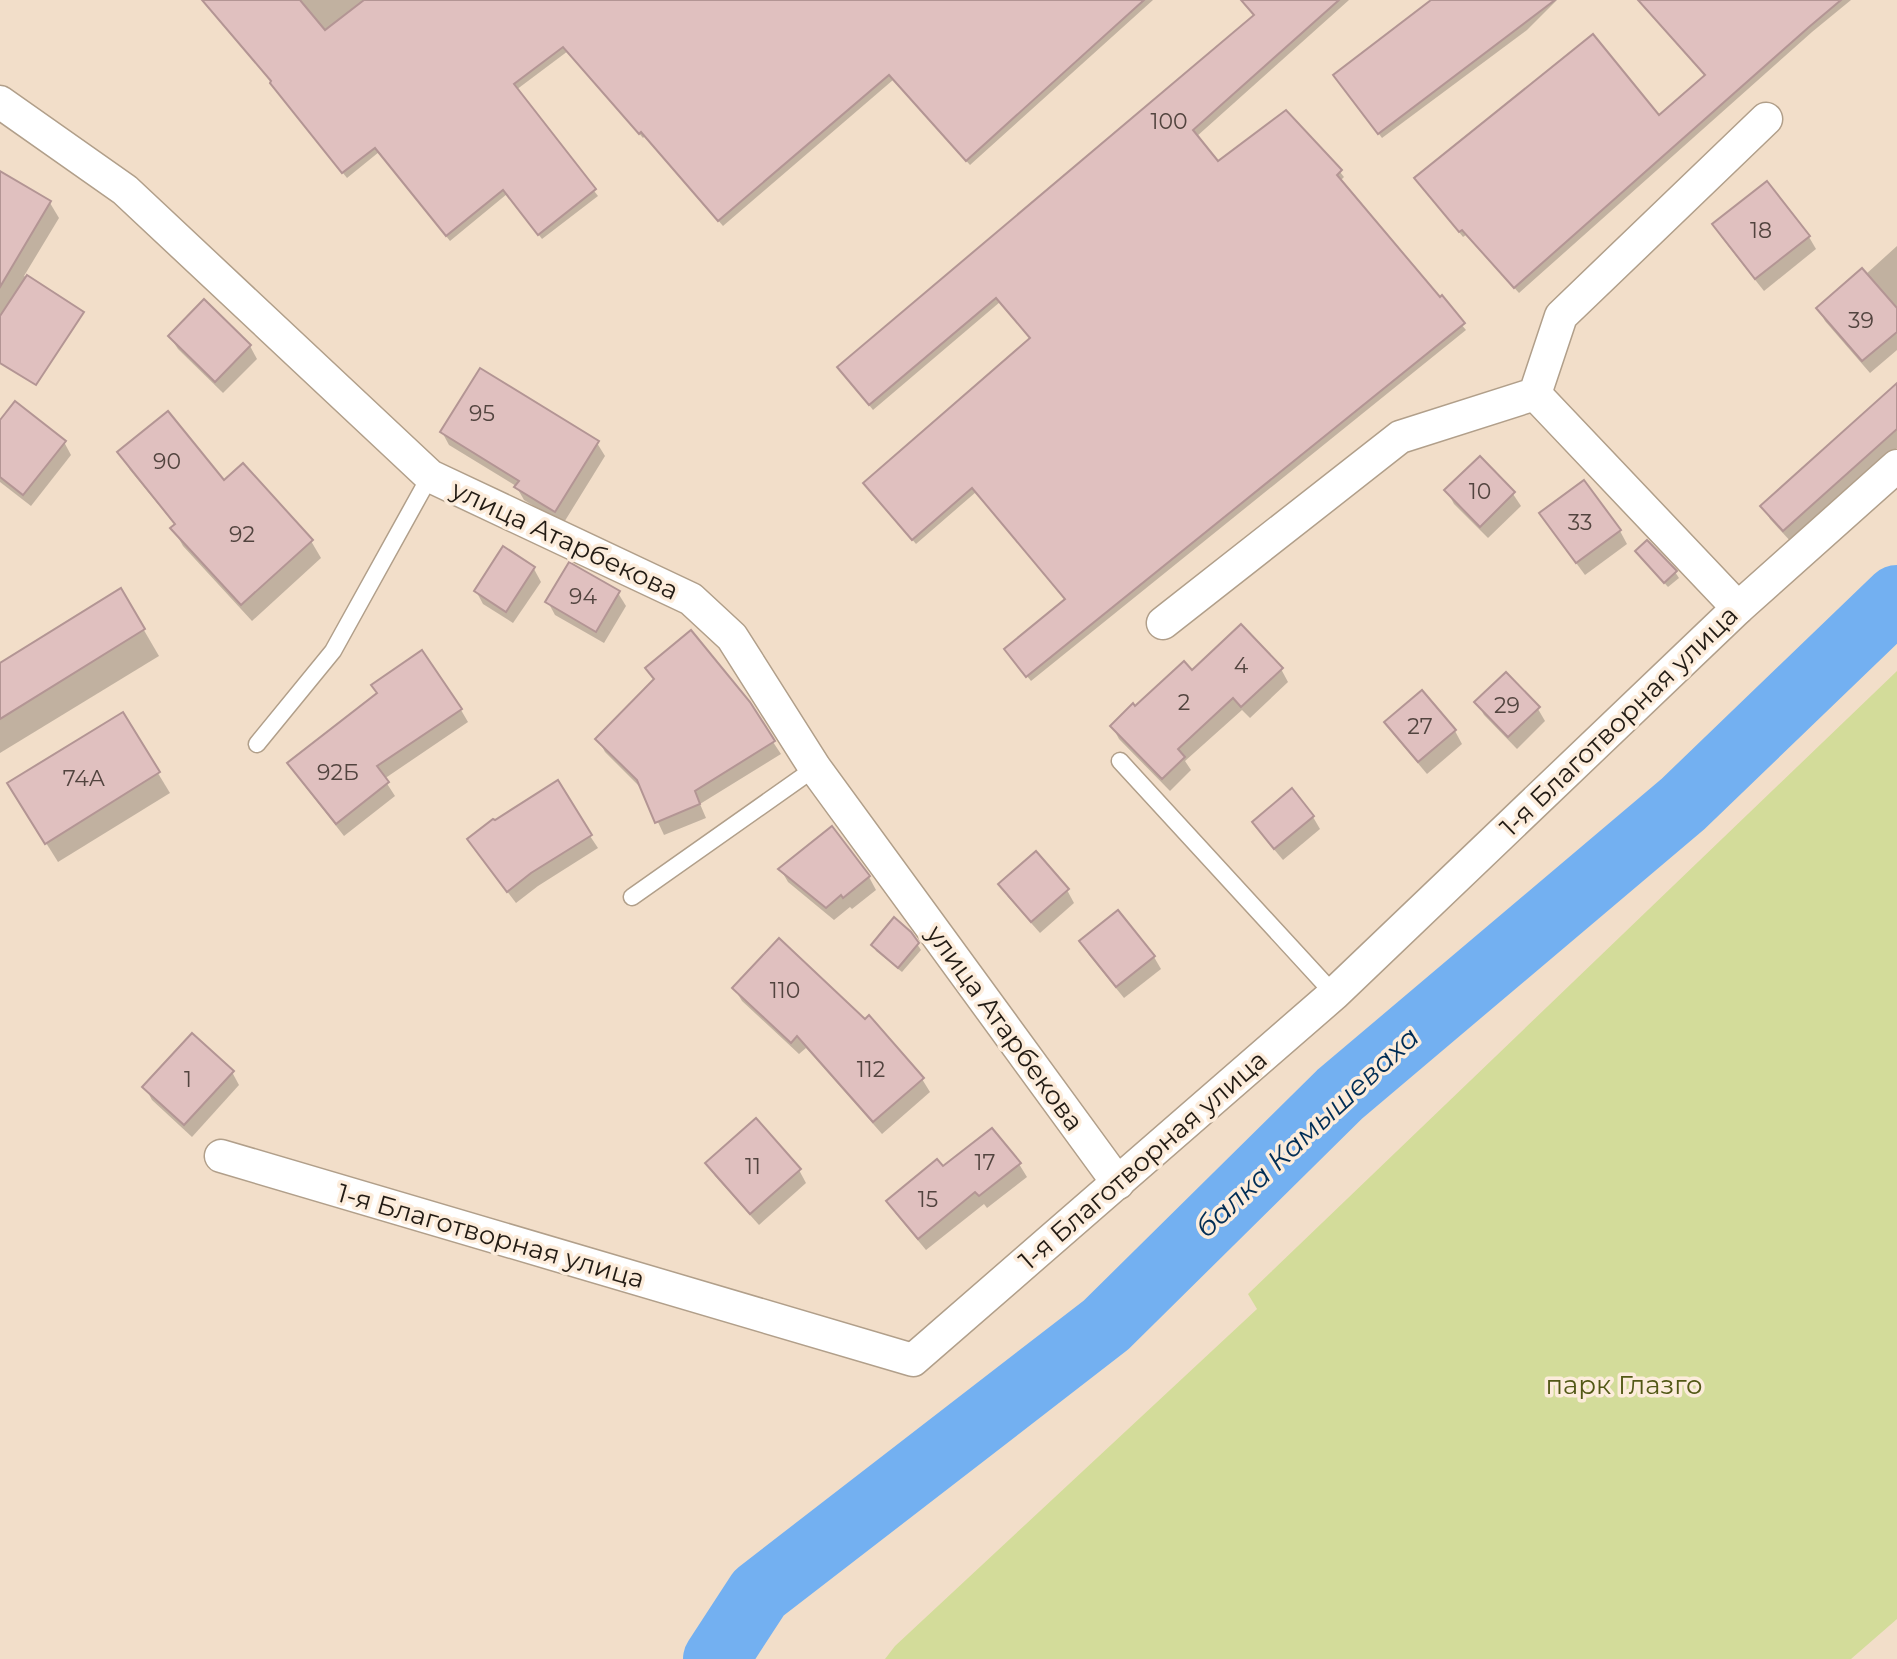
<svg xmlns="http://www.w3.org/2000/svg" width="1897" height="1659" viewBox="0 0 1897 1659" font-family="Montserrat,sans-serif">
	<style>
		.green { fill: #d3dc9a }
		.shadow { fill: #0003 }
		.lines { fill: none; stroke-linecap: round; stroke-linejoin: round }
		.river { stroke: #73b0f1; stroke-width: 66 }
		.building { fill: #e0c0bf; stroke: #b39594; stroke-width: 2 }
		.service-casing { stroke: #b19f8a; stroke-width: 19 }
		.minor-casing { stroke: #b19f8a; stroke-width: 35 }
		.service { stroke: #fff; stroke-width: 16 }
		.minor { stroke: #fff; stroke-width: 32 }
		.labels { text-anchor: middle; stroke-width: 7; stroke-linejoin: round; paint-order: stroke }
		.number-label { font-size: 22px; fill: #52443f }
		.street-label { font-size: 26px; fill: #221b14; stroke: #fcecdb }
		.park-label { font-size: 26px; fill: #525816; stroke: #fcecdb }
		.water-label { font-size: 28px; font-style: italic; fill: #002d55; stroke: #fcecdb }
	</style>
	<rect width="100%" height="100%" fill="#f2dec9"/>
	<!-- green -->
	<path class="green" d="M1897 671V1619L1851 1659H885L895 1646 1257 1309 1248 1294Z"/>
	<!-- shadow -->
	<g class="shadow">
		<path d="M203 0H1153L970 165 893 80 723 226 645 136 643 138 568 51 516 90 598 196 542 239 507 194 450 241 379 152 347 178 275 89 273 82Z"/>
		<path d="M1241 0H1349L1196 137 1218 164 1340 172 1344 177 1340 181 1466 330 1031 681 1010 655 1067 600 976 492 916 544 869 489 1032 339 1000 302 873 410 843 373 1256 16Z"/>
		<path d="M1435 0H1557L1527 30 1382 138 1339 81Z"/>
		<path d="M1638 0H1851L1812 32 1519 293 1466 235 1463 237 1420 184 1659 118 1706 76Z"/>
		<path d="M0 173 50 203 59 218 24 276 46 289 54 304 0 364Z"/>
		<path d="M1714 225 1809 237 1816 249 1764 291 1722 238Z"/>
		<path d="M1897 246V350L1870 373 1825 321 1818 308 1865 275Z"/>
		<path d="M170 337 250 346 257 359 223 393 178 349Z"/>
		<path d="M1897 406V448L1792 543 1770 519 1763 506Z"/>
		<path d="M0 424 64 442 71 455 31 506 0 482Z"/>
		<path d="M442 432 597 443 605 456 563 524 524 500 516 486 449 445Z"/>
		<path d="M120 453 224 483 311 541 321 558 252 621 183 546 173 528 176 526 130 470Z"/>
		<path d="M1447 491 1513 494 1521 506 1488 538 1454 504Z"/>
		<path d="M1549 526 1620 531 1627 544 1585 575Z"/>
		<path d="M1641 557 1675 572 1679 578 1668 587Z"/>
		<path d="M534 569 541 582 513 623 483 604 476 591Z"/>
		<path d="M121 591 159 656 0 753V665Z"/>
		<path d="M618 593 626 606 604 643 555 615 548 602Z"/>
		<path d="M648 669 773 742 781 754 700 804 706 818 664 835 643 790 605 752 598 739 655 681Z"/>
		<path d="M1281 669 1288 682 1250 718 1242 710 1185 761 1191 770 1170 791 1119 739 1112 726 1192 673Z"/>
		<path d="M1422 692 1455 731 1462 744 1427 774 1394 735 1386 722Z"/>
		<path d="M1477 702 1538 709 1545 721 1517 749 1484 715Z"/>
		<path d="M461 710 468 722 384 779 395 796 344 836 297 776 290 763Z"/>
		<path d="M122 714 170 793 58 862 21 803Z"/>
		<path d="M1313 817 1320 829 1283 860 1262 835 1255 822Z"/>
		<path d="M832 829 869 877 876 890 852 909 850 907 834 920 788 882 781 870Z"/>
		<path d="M590 836 598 848 538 886 516 903 477 852 469 839Z"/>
		<path d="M1001 885 1067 890 1074 903 1040 933 1008 897Z"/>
		<path d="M1082 942 1154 957 1161 969 1124 998 1089 955Z"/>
		<path d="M917 944 921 950 902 972 876 951 873 945Z"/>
		<path d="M734 988 922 1079 930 1092 882 1134 806 1048 799 1054 742 1001Z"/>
		<path d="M232 1072 239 1085 192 1137 152 1100 145 1087Z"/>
		<path d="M992 1130 1019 1164 1027 1177 987 1208 984 1204 926 1250 896 1214 889 1201 943 1169Z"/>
		<path d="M707 1164 799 1170 806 1183 759 1225 715 1176Z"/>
	</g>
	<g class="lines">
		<!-- river -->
		<path class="river" d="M716 1659 759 1593 1106 1325 1340 1094 1683 804 1897 598"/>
	</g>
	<!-- building -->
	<g class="building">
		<path d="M202 0H300L325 30 364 0H1144L966 161 889 75 718 221 641 132 639 134 563 47 514 84 596 189 538 235 503 190 446 236 375 148 342 173 270 83 271 81Z"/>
		<path d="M1241 0H1339L1193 130 1218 161 1286 110 1342 170 1337 175 1440 297 1442 295 1465 323 1026 677 1004 649 1065 599 972 488 912 540 863 483 1030 338 996 298 869 405 837 367 1254 15Z"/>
		<path d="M1431 0H1555L1378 134 1333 75Z"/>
		<path d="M1638 0H1841L1809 27 1514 288 1462 230 1459 232 1414 178 1593 34 1659 115 1705 75Z"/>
		<path d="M0 171 51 201 0 287Z"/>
		<path d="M1767 181 1810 236 1755 279 1712 224Z"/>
		<path d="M1862 268 1897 308V332L1862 361 1816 308Z"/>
		<path d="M27 275 84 312 36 385 0 363V316Z"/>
		<path d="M204 299 251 345 215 382 168 336Z"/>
		<path d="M480 368 599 441 555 512 514 487 519 481 440 432Z"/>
		<path d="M1897 383V429L1783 531 1760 506Z"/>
		<path d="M15 401 66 441 23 495 0 477V420Z"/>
		<path d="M168 411 224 480 243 463 313 540 241 605 170 528 175 524 117 452Z"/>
		<path d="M1480 456 1515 492 1480 527 1444 490Z"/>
		<path d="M1584 480 1621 530 1576 563 1539 513Z"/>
		<path d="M1647 540 1677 571 1664 583 1635 551Z"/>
		<path d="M503 546 535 567 506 612 474 591Z"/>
		<path d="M569 562 620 591 596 632 545 602Z"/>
		<path d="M121 588 145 629 0 719V663Z"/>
		<path d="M1241 624 1283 668 1241 707 1233 698 1178 749 1185 757 1162 779 1110 726 1133 703 1135 706 1184 661 1192 670Z"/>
		<path d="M691 630 750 702 775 741 695 791 700 804 655 823 637 780 595 739 654 679 645 668Z"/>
		<path d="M422 650 462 709 377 766 389 782 336 824 287 763 377 693 371 685Z"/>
		<path d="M1506 672 1540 707 1508 737 1474 702Z"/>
		<path d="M1422 690 1456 730 1418 762 1384 722Z"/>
		<path d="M123 712 160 772 45 844 7 783Z"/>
		<path d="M558 780 592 835 531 873 507 892 467 839 493 819 495 820Z"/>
		<path d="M1292 788 1314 816 1274 849 1252 822Z"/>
		<path d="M832 826 870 876 843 898 841 895 826 908 778 869Z"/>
		<path d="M1036 851 1069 889 1031 922 998 884Z"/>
		<path d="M1118 910 1155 956 1116 987 1079 941Z"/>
		<path d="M894 917 911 932 919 943 898 968 871 945Z"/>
		<path d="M779 938 865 1019 869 1015 924 1078 873 1122 797 1036 791 1043 732 988Z"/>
		<path d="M192 1033 234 1071 184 1125 142 1087Z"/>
		<path d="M756 1118 801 1169 750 1214 705 1163Z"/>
		<path d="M992 1128 1021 1163 979 1196 975 1192 918 1239 886 1201 937 1159 943 1166Z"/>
	</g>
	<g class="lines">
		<!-- service casing -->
		<g class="service-casing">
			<g id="service">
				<path d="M257 744 333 651 430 476"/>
				<path d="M1120 761 1334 994"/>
				<path d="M632 897 815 768"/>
			</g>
		</g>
		<!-- minor casing -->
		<g class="minor-casing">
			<g id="minor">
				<path d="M0 102 125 190 430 476 691 599 732 637 815 768 1118 1183"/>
				<path d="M1535 394 1738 608"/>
				<path d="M1163 623 1400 437 1535 394 1561 316 1766 119"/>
				<path d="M221 1156 913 1360 1334 994 1738 608 1897 466"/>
			</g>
		</g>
		<!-- service -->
		<use href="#service" class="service"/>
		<!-- minor -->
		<use href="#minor" class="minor"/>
	</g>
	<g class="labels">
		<!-- number labels -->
		<g class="number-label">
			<text x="1169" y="129">100</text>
			<text x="1761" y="238">18</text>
			<text x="1861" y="328">39</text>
			<text x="482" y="421">95</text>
			<text x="167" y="469">90</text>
			<text x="1480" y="499">10</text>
			<text x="1580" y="530">33</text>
			<text x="242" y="542">92</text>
			<text x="583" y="604">94</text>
			<text x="1241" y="673">4</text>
			<text x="1184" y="710">2</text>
			<text x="1507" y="713">29</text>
			<text x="1420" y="734">27</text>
			<text x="338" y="780">92Б</text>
			<text x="84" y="786">74А</text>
			<text x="785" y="998">110</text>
			<text x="871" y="1077">112</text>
			<text x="188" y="1087">1</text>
			<text x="985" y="1170">17</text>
			<text x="753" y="1174">11</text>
			<text x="928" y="1207">15</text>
		</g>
		<!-- street labels -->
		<g class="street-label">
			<text transform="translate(565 540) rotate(25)" y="9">улица Атарбекова</text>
			<text transform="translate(1619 721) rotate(-44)" y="9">1-я Благотворная улица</text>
			<text transform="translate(1005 1028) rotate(54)" y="9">улица Атарбекова</text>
			<text transform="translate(1143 1160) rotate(-41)" y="9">1-я Благотворная улица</text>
			<text transform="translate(491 1236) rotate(16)" y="9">1-я Благотворная улица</text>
		</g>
		<!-- park labels -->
		<g class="park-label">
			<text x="1624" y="1394">парк Глазго</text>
		</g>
		<!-- water labels -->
		<g class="water-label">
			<text transform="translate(1307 1132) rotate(-43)" y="10">балка Камышеваха</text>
		</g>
	</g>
</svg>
